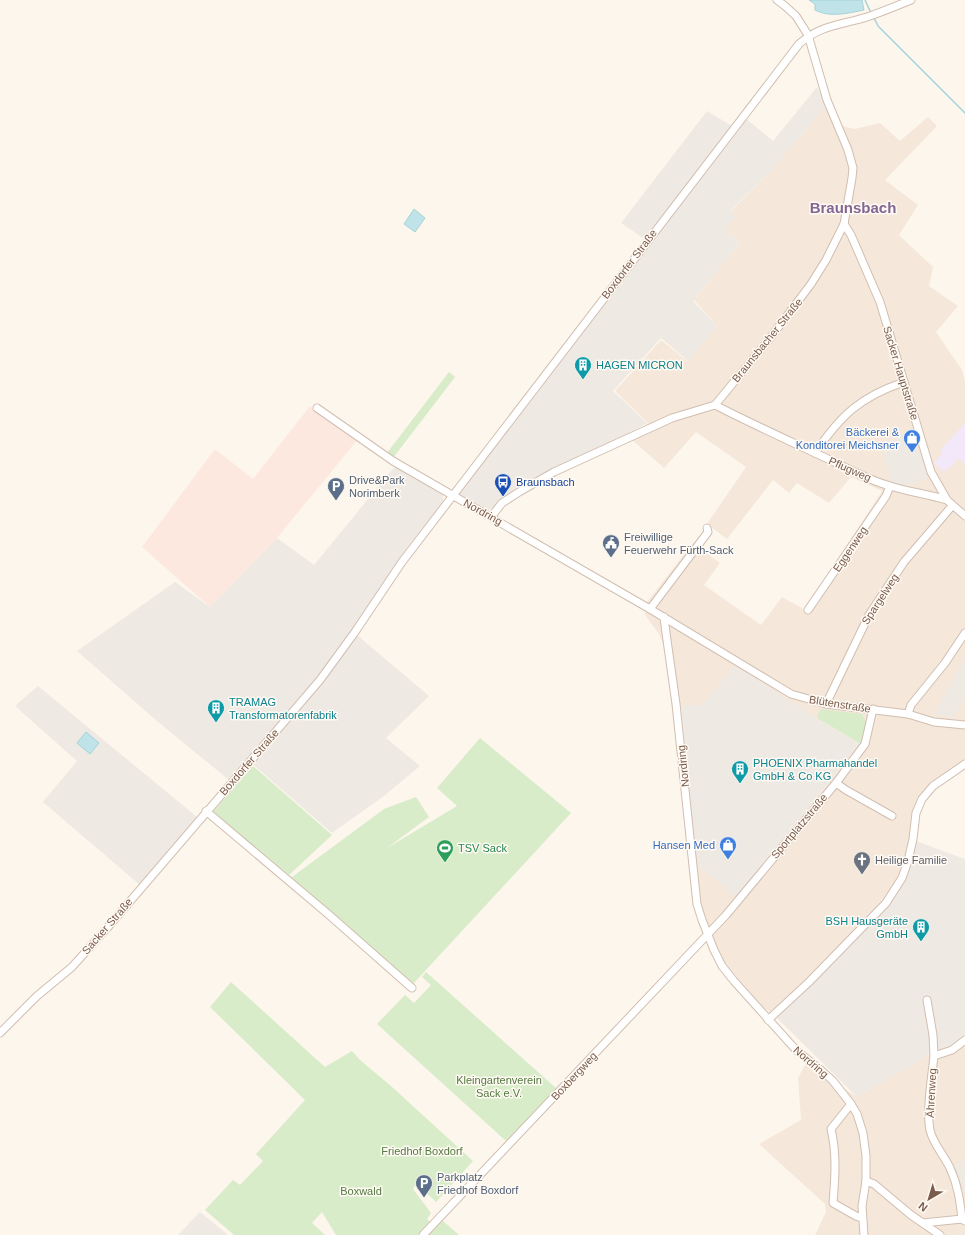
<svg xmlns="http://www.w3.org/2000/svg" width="965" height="1235" viewBox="0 0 965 1235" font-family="Arial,sans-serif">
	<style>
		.residential { fill: #f5e8da }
		.commercial { fill: #fde8e0 }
		.industrial { fill: #efe9e4 }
		.education { fill: #f3e8fa }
		.green { fill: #d8ecc9 }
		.water { fill: #bfe3e8; stroke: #a5d3da }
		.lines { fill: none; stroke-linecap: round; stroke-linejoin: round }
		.stream { stroke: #a5d3da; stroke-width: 1.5 }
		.street-casing { stroke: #d1beb0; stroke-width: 9 }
		.street { stroke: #fff; stroke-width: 7 }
		.labels { text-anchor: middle; stroke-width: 3; stroke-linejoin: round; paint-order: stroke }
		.street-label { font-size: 11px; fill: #7a5c4d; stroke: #fffaf3 }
		.culture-label { font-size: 11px; fill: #0d838f; stroke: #fffaf3; text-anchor: start }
		.shop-label { font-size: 11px; fill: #366cbe; stroke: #fffaf3; text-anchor: end }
		.service-label { font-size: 11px; fill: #4e5e75; stroke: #fffaf3; text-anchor: start }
		.transit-label { font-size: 11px; fill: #164399; stroke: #fffaf3; text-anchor: start }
		.leisure-label { font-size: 11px; fill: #27864d; stroke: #fffaf3; text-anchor: start }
		.worship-label { font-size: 11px; fill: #5b616d; stroke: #fffaf3; text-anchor: start }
		.park-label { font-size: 11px; fill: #537a41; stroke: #fffaf3 }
		.district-label { font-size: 15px; font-weight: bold; fill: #846695; stroke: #fffaf3 }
	</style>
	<rect width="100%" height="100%" fill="#fdf6ec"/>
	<!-- residential -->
	<g class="residential">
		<path d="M828 104 842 126 855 129 880 123 900 141 928 117 937 126 885 180 918 205 899 235 933 267 929 286 958 306 936 332 962 370 965 381V766L934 788 927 797 918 816 916 841 895 885 774 1015 762 1006 726 964 715 943 704 920 695 863 736 897 860 744 813 716 702 705 674 706 668 657 659 634 645 615 647 602 693 543 720 563 704 585 761 625 782 597 805 610 882 491 851 477 829 503 797 483 789 493 773 480 727 539 707 524 746 467 696 432 664 468 631 439 648 423 615 391 661 340 687 361 717 326 694 300 740 243 725 231 730 212 768 174Z"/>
		<path d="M965 1035V1159L953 1168 959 1179 962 1193H965V1235H815L826 1212 825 1204 759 1144 801 1120 798 1078 806 1063 857 1097 940 1048 953 1045Z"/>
	</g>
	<!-- commercial -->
	<path class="commercial" d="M310 406 358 439 277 538 210 607 142 547 215 449 253 479Z"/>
	<!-- industrial -->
	<g class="industrial">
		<path d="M817 87 828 104 768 174 730 211 736 216 725 231 740 243 693 301 717 326 688 361 661 338 613 391 647 423 487 511 457 493 649 242 621 223 707 111 737 129 745 118 773 141Z"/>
		<path d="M913 429 928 478 904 486 892 482 880 443Z"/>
		<path d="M396 465 443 494V501L406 549 356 628 357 635 429 696 386 738 420 766 384 796 332 833 248 760 229 780 157 721 77 651 175 582 210 607 277 538 314 565Z"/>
		<path d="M965 658V696L953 718 934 714Z"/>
		<path d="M735 665 813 716 860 744 736 897 695 863 687 765 681 705H702Z"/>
		<path d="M38 686 197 817 140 885 43 802 77 761 15 706Z"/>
		<path d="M916 841 965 859V1035L953 1045 940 1048 857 1097 774 1015 895 885Z"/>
		<path d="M965 1159V1193H963L959 1179 953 1168Z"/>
		<path d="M200 1212 228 1235H178Z"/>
	</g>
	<!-- education -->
	<path class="education" d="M965 423V464L959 458 950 468 949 467 944 472 934 463 942 454 940 451Z"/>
	<!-- green -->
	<g class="green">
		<path d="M449 372 455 377 393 458 387 453Z"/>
		<path d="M820 709 862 714C869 724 864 734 861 744L817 718Z"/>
		<path d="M480 738 571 813 413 984 213 812 253 766 332 835 289 875 292 877 384 809 416 797 429 817 387 848 457 806 437 788Z"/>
		<path d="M426 972 557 1089 506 1141 377 1024 405 995 414 1003 431 985 422 977Z"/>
		<path d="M231 982 325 1067 352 1051 360 1060 391 1086 473 1161 436 1202 416 1183 413 1189 431 1213 427 1219 435 1227 442 1220 459 1235H336L322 1212 312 1223 325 1235H234L205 1210 233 1180 240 1185 263 1161 256 1154 305 1100 210 1007Z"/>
	</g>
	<!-- water -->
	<g class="water">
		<path d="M809 0H862L864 10C849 13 830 18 815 10V4Z"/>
		<path d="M414 209 425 218 415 232 404 224Z"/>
		<path d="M86 732 99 743 90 754 77 743Z"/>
	</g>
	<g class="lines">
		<!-- stream -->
		<g class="stream">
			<path d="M865 0 871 13"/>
			<path d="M874 18 878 26 965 113"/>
		</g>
		<!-- street casing -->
		<g class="street-casing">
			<g id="street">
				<path d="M844 224 851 235 880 302 931 472 947 500 965 516"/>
				<path d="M715 405C748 422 781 437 815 453 840 464 864 479 890 486 909 492 928 494 947 500"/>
				<path d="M317 408 393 461 650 609 791 694 826 704 908 714 934 722 965 725"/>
				<path d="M815 453C841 415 860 397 904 382"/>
				<path d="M491 517 502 503 519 492 554 472 672 418 715 405 771 337 811 284 826 260 844 224 852 178 853 168 848 150 827 100 808 35 796 16 785 6 777 0"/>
				<path d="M650 609 708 532 707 528"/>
				<path d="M808 610 886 496 890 486"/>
				<path d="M664 617 666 633 676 704 697 904 702 920 714 950 722 966 734 981 796 1050 822 1071 833 1081 851 1104 857 1114 863 1133 866 1156V1181L862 1206 864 1235"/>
				<path d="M826 704 869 615 904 562 952 506"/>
				<path d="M908 714 911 705 945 663 965 633"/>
				<path d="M836 783 846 790 892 816"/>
				<path d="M206 811 328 914 412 988"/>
				<path d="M927 1000 933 1035 934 1056"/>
				<path d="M768 1020 809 982 886 903 902 878 908 861 913 839 916 813 922 799 933 786 965 764"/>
				<path d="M0 1033 37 996 72 967 108 927 320 680 355 632 402 562 799 44C820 25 841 25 867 17 882 12 896 6 911 0"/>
				<path d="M851 1104 831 1129C837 1154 835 1178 833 1203L856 1216 862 1218"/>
				<path d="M866 1181 874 1184 911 1215 940 1235"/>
				<path d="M962 1219C960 1201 958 1185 950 1168 944 1155 933 1144 930 1130 926 1111 932 1076 934 1056L952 1050 965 1040"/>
				<path d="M923 1223 962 1219 965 1221"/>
				<path d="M423 1235 726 915 836 783 865 744 873 709"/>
			</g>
		</g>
		<!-- street -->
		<use href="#street" class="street"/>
	</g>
	<!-- icons -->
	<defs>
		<g id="building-pin" transform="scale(0.9)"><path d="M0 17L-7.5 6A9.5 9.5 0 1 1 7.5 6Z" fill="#0f9aa8" stroke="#fffaf3"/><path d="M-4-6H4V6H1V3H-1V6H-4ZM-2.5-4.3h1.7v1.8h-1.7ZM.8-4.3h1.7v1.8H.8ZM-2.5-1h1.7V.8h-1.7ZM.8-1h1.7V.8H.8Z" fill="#fff"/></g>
		<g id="shop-pin" transform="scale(0.9)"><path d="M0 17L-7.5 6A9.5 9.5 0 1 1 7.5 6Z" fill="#3f7fe0" stroke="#fffaf3"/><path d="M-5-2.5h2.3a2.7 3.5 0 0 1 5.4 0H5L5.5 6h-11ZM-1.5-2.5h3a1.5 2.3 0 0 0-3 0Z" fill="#fff"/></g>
		<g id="bus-pin" transform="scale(0.9)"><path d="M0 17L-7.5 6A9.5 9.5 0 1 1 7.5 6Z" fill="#1a4fb4" stroke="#fffaf3"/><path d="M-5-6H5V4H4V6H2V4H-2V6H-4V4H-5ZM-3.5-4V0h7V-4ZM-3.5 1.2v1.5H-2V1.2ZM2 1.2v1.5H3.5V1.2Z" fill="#fff"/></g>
		<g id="parking-pin" transform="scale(0.9)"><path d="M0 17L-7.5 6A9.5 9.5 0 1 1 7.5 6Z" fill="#5c6f8a" stroke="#fffaf3"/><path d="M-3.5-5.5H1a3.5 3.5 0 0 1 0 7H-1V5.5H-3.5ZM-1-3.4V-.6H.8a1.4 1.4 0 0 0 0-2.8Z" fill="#fff"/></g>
		<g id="civic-pin" transform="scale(0.9)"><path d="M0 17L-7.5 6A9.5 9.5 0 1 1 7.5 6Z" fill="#5c6f8a" stroke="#fffaf3"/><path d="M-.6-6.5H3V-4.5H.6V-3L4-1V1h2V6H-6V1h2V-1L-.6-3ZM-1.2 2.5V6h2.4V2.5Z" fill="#fff"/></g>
		<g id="stadium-pin" transform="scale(0.9)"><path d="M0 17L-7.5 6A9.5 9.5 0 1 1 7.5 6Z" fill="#2e9e5b" stroke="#fffaf3"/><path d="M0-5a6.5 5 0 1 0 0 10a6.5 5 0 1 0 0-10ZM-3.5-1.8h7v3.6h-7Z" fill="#fff"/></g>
		<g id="church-pin" transform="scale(0.9)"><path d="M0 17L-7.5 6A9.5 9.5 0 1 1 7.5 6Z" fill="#6b7280" stroke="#fffaf3"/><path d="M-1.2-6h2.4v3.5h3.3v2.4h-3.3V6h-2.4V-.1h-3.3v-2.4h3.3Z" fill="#fff"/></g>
	</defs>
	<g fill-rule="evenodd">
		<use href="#building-pin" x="583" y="365"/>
		<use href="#shop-pin" x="912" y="438"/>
		<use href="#bus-pin" x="503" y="482"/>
		<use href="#parking-pin" x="336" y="486"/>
		<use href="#civic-pin" x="611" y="543"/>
		<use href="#building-pin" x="216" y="708"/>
		<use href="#building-pin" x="740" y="769"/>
		<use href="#shop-pin" x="728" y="845"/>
		<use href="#stadium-pin" x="445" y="848"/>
		<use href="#church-pin" x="862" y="860"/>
		<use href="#building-pin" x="921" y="927"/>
		<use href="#parking-pin" x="424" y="1183"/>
	</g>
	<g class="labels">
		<!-- street labels -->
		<g class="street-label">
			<text transform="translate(629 264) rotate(-53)" y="4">Boxdorfer Straße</text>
			<text transform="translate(767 340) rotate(-51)" y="4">Braunsbacher Straße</text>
			<text transform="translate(901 373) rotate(73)" y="4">Sacker Hauptstraße</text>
			<text transform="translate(850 469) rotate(24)" y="4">Pflugweg</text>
			<text transform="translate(483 512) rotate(29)" y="4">Nordring</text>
			<text transform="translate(850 549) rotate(-56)" y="4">Eggenweg</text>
			<text transform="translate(880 599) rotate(-57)" y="4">Spargelweg</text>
			<text transform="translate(840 704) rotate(9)" y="4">Blütenstraße</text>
			<text transform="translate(249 762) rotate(-49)" y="4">Boxdorfer Straße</text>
			<text transform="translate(683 766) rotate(-96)" y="4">Nordring</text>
			<text transform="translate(799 826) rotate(-50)" y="4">Sportplatzstraße</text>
			<text transform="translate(107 926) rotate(-49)" y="4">Sacker Straße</text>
			<text transform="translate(811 1062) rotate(41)" y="4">Nordring</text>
			<text transform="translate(574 1076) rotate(-47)" y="4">Boxbergweg</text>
			<text transform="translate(931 1093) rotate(-87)" y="4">Ährenweg</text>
		</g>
		<!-- culture labels -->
		<g class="culture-label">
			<text x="596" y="369">HAGEN MICRON</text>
			<text x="229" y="706">TRAMAG<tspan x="229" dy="13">Transformatorenfabrik</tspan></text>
			<text x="753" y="767">PHOENIX Pharmahandel<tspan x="753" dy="13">GmbH &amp; Co KG</tspan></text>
			<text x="908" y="925" text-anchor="end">BSH Hausgeräte<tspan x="908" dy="13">GmbH</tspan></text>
		</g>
		<!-- shop labels -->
		<g class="shop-label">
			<text x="899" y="436">Bäckerei &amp;<tspan x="899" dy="13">Konditorei Meichsner</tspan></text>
			<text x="715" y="849">Hansen Med</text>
		</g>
		<!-- service labels -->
		<g class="service-label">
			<text x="349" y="484">Drive&amp;Park<tspan x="349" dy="13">Norimberk</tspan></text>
			<text x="624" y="541">Freiwillige<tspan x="624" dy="13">Feuerwehr Fürth-Sack</tspan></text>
			<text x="437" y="1181">Parkplatz<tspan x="437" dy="13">Friedhof Boxdorf</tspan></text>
		</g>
		<!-- transit labels -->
		<g class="transit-label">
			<text x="516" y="486">Braunsbach</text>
		</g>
		<!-- leisure labels -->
		<g class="leisure-label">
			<text x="458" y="852">TSV Sack</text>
		</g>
		<!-- worship labels -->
		<g class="worship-label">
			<text x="875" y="864">Heilige Familie</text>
		</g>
		<!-- park labels -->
		<g class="park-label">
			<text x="499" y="1084">Kleingartenverein<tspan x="499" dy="13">Sack e.V.</tspan></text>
			<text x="422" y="1155">Friedhof Boxdorf</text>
			<text x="361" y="1195">Boxwald</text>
		</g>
		<!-- district labels -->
		<g class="district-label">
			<text x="853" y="213">Braunsbach</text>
		</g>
	</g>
	<!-- north arrow -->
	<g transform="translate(929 1199) rotate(218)" stroke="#fffaf3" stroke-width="3" paint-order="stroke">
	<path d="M0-3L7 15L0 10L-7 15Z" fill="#7a5c4d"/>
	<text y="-6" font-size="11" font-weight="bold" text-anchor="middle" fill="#7a5c4d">N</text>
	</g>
</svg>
